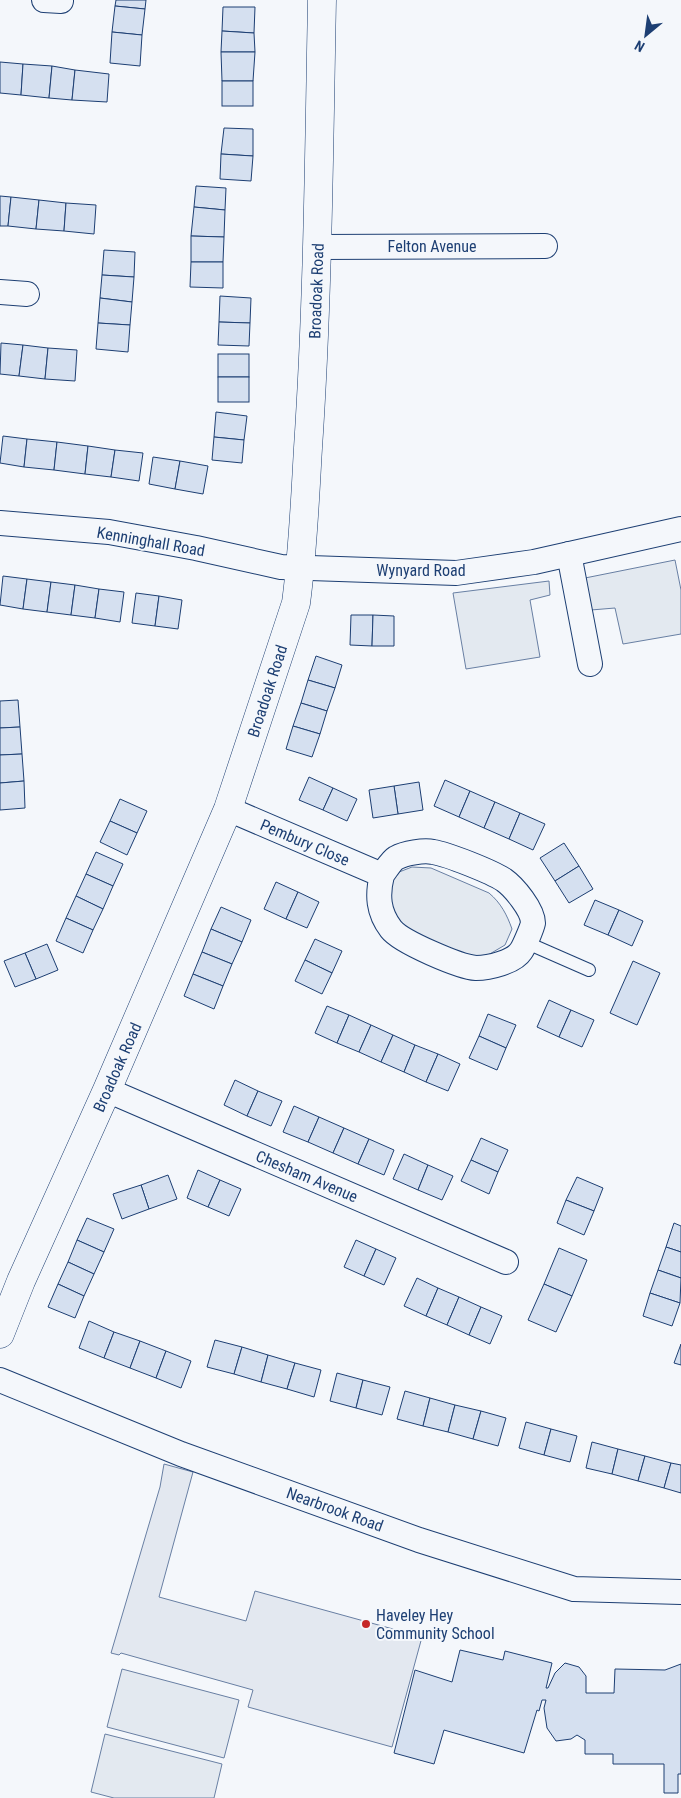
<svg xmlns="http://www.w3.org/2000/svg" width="681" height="1798" viewBox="0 0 681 1798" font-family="'Roboto Condensed',sans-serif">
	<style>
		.green { fill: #e3e9f0; stroke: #687fa3 }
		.parking { fill: #e3e8f0; stroke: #687fa3 }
		.building { fill: #d5e0f0; stroke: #1d3f73 }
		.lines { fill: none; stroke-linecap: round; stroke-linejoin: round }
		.lane-casing { stroke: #1d3f73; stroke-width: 14 }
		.street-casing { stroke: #1d3f73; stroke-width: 26 }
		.secondary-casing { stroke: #1d3f73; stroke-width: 29 }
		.lane { stroke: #f4f7fb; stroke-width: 12 }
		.street { stroke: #f4f7fb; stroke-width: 24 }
		.secondary { stroke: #f4f7fb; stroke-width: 28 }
		.poi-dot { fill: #c62828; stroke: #f4f7fb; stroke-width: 2 }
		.labels { text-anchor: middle; stroke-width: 4; stroke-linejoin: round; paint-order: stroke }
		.street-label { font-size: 16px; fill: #1d3f73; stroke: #f4f7fb }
		.poi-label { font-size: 16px; fill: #1d3f73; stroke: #f4f7fb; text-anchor: start }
	</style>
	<rect width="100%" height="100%" fill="#f4f7fb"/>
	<!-- green -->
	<g class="green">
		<path d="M675 560 681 590V634L623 644 615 608 591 610 585 578Z"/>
		<path d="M549 581 550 595 530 600 540 657 466 669 453 593Z"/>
		<path d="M412 867 431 868 489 893C501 903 507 915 512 929L505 945 488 955 467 958 398 925 387 904 394 874Z"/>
		<path d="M122 1669 239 1700 224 1758 107 1727Z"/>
		<path d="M105 1734 222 1764 214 1798H114L91 1792Z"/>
	</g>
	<!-- parking -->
	<path class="parking" d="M164 1464 193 1472 159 1597 246 1621 255 1591 422 1637 392 1747 248 1707 253 1690 121 1653 119 1655 111 1653 160 1487Z"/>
	<!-- building -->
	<g class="building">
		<path d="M116 0H146L145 9 115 6Z"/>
		<path d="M115 6 145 9 142 35 112 32Z"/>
		<path d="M223 7H255L254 33 222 31Z"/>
		<path d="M222 31 254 33 255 52H221Z"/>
		<path d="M112 32 142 35 140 66 110 63Z"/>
		<path d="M221 52H255L253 81H222Z"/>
		<path d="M0 62 23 64 21 95 0 93Z"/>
		<path d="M23 64 52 66 49 98 21 95Z"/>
		<path d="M52 66 75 70 72 100 49 98Z"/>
		<path d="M75 70 109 74 107 102 72 100Z"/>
		<rect x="222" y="81" width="31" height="25"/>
		<path d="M224 128 253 129V156L221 154Z"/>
		<path d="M221 154 253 156 251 181 220 179Z"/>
		<path d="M196 186 226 188 225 210 194 207Z"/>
		<path d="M0 196 11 197 8 226H0Z"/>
		<path d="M11 197 39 200 36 229 8 226Z"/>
		<path d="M39 200 66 203 64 231 36 229Z"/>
		<path d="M66 203 96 205 94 234 64 231Z"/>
		<path d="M194 207 225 210 224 237 191 236Z"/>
		<path d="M191 236 224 237 223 262H191Z"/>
		<path d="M104 250 135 252 134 277 102 275Z"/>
		<path d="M191 262H223V288L190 287Z"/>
		<path d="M102 275 134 277 132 302 100 298Z"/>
		<path d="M220 296 251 298 250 323 219 322Z"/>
		<path d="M100 298 132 302 130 325 98 323Z"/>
		<path d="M219 322 250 323 249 346 218 345Z"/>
		<path d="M98 323 130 325 128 352 96 349Z"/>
		<path d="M1 343 23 345 19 376 0 374Z"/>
		<path d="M23 345 48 348 45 379 19 376Z"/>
		<path d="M48 348 77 350 75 381 45 379Z"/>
		<rect x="218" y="354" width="31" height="23"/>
		<rect x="218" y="377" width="31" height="25"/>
		<path d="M216 412 247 416 244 440 214 437Z"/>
		<path d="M3 436 27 439 24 467 0 463Z"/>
		<path d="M214 437 244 440 242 463 212 460Z"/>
		<path d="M27 439 57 442 54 470 24 467Z"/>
		<path d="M57 442 88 446 85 474 54 470Z"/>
		<path d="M88 446 115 450 111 477 85 474Z"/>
		<path d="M115 450 143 453 139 481 111 477Z"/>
		<path d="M153 457 180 461 175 489 149 484Z"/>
		<path d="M180 461 208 466 203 494 175 489Z"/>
		<path d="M3 576 27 579 23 609 0 605Z"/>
		<path d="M27 579 51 582 47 612 23 609Z"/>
		<path d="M51 582 75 585 71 615 47 612Z"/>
		<path d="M75 585 99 589 95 618 71 615Z"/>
		<path d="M99 589 124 592 120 622 95 618Z"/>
		<path d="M136 593 159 596 155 626 132 623Z"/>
		<path d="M159 596 182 600 178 629 155 626Z"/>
		<path d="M351 615H373L372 646 350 645Z"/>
		<path d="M373 615 394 616V646H372Z"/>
		<path d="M316 656 342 665 335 688 308 680Z"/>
		<path d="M308 680 335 688 327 711 301 703Z"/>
		<path d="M18 700 20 727 0 728V701Z"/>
		<path d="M301 703 327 711 320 734 293 726Z"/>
		<path d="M293 726 320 734 312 757 286 749Z"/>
		<path d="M20 727 22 754 0 755V728Z"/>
		<path d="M22 754 24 781 0 783V755Z"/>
		<path d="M309 777 333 788 323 810 299 800Z"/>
		<path d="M445 780 470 791 459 817 434 806Z"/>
		<path d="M24 781 25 808 0 810V783Z"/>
		<path d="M419 782 423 810 398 814 394 786Z"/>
		<path d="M394 786 398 814 373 818 369 790Z"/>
		<path d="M333 788 357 799 347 821 323 810Z"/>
		<path d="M470 791 495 802 484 828 459 817Z"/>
		<path d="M120 799 147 811 137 833 110 821Z"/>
		<path d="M495 802 520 813 509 839 484 828Z"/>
		<path d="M520 813 545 824 533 850 509 839Z"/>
		<path d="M110 821 137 833 127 855 100 842Z"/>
		<path d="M564 843 579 866 555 881 540 858Z"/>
		<path d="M96 852 123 864 113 886 86 874Z"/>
		<path d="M579 866 593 889 569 903 555 881Z"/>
		<path d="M86 874 113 886 103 909 76 896Z"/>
		<path d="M276 882 298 892 286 919 264 909Z"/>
		<path d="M298 892 319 902 307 928 286 919Z"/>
		<path d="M76 896 103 909 93 930 66 918Z"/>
		<path d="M595 900 619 910 608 935 584 925Z"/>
		<path d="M221 907 251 920 242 942 211 929Z"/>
		<path d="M619 910 643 921 632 946 608 935Z"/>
		<path d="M66 918 93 930 83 953 56 941Z"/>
		<path d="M211 929 242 942 232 964 202 952Z"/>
		<path d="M315 939 342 951 332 973 305 960Z"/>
		<path d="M47 944 58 970 36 979 25 953Z"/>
		<path d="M202 952 232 964 223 986 193 974Z"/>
		<path d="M25 953 36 979 15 987 4 961Z"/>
		<path d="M305 960 332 973 322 994 295 981Z"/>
		<path d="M633 961 660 973 637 1025 610 1013Z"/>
		<path d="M193 974 223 986 214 1009 184 996Z"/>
		<path d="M549 1000 571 1010 559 1037 537 1027Z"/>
		<path d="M327 1006 349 1015 337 1043 315 1033Z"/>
		<path d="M571 1010 594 1020 582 1047 559 1037Z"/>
		<path d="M488 1014 516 1025 506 1048 479 1036Z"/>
		<path d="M349 1015 371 1025 359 1052 337 1043Z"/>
		<path d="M371 1025 393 1035 381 1062 359 1052Z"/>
		<path d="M393 1035 415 1045 404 1072 381 1062Z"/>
		<path d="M479 1036 506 1048 497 1070 469 1058Z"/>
		<path d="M415 1045 438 1054 426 1082 404 1072Z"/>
		<path d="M438 1054 460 1064 448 1091 426 1082Z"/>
		<path d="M235 1080 258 1091 247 1116 224 1105Z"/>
		<path d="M258 1091 282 1101 271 1126 247 1116Z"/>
		<path d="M294 1106 319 1117 308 1142 283 1132Z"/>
		<path d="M319 1117 344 1128 333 1153 308 1142Z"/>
		<path d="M344 1128 369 1139 358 1164 333 1153Z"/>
		<path d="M481 1138 508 1150 498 1172 471 1160Z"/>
		<path d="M369 1139 394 1150 384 1175 358 1164Z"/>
		<path d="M404 1154 428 1165 418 1190 393 1179Z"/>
		<path d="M471 1160 498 1172 489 1194 461 1181Z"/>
		<path d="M428 1165 453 1176 442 1200 418 1190Z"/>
		<path d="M198 1170 220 1180 208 1207 187 1198Z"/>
		<path d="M168 1175 177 1199 149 1209 141 1185Z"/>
		<path d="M577 1177 603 1188 594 1211 566 1200Z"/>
		<path d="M220 1180 241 1189 229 1216 208 1207Z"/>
		<path d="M141 1185 149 1209 122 1219 113 1194Z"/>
		<path d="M566 1200 594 1211 584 1235 557 1223Z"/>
		<path d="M87 1218 114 1229 104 1252 77 1240Z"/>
		<path d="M674 1223 681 1226V1252L666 1247Z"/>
		<path d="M77 1240 104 1252 94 1274 68 1262Z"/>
		<path d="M356 1240 376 1249 364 1276 344 1267Z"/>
		<path d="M666 1247 681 1252V1278L658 1270Z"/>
		<path d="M559 1248 587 1260 572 1296 544 1284Z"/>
		<path d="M376 1249 396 1258 384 1285 364 1276Z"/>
		<path d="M68 1262 94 1274 84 1296 58 1284Z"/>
		<path d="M658 1270 681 1278 680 1303 650 1293Z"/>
		<path d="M417 1278 438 1288 426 1316 404 1306Z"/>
		<path d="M58 1284 84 1296 75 1318 48 1307Z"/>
		<path d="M544 1284 572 1296 556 1332 528 1320Z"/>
		<path d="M438 1288 459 1297 447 1325 426 1316Z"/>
		<path d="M650 1293 680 1303 672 1326 643 1316Z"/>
		<path d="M459 1297 481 1307 469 1335 447 1325Z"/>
		<path d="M481 1307 502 1316 490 1344 469 1335Z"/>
		<path d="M89 1321 114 1332 104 1358 79 1348Z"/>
		<path d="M114 1332 140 1341 130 1368 104 1358Z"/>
		<path d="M215 1340 242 1347 234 1374 207 1367Z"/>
		<path d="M140 1341 166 1351 156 1378 130 1368Z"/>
		<path d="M681 1344V1365L674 1363Z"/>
		<path d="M242 1347 268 1355 261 1382 234 1374Z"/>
		<path d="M166 1351 191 1361 181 1388 156 1378Z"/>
		<path d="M268 1355 295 1363 287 1389 261 1382Z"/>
		<path d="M295 1363 321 1370 314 1397 287 1389Z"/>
		<path d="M337 1373 363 1380 356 1408 330 1401Z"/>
		<path d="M363 1380 390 1387 382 1415 356 1408Z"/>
		<path d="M405 1391 430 1398 423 1426 397 1419Z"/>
		<path d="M430 1398 455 1405 448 1432 423 1426Z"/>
		<path d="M455 1405 481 1411 473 1439 448 1432Z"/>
		<path d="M481 1411 506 1418 498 1446 473 1439Z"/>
		<path d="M526 1422 551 1429 544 1455 519 1448Z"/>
		<path d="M551 1429 577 1436 570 1462 544 1455Z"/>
		<path d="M592 1442 618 1449 612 1474 586 1468Z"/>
		<path d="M618 1449 645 1456 638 1481 612 1474Z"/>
		<path d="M645 1456 671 1463 664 1488 638 1481Z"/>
		<path d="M671 1463 681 1465V1493L664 1488Z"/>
		<path d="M460 1650 503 1660 505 1651 552 1663 546 1688H548L555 1673 565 1663 579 1667 586 1676V1693H614L615 1669 665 1670 681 1664V1774H678V1793H664V1764H613V1754H585V1740L577 1735 571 1739 556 1741 547 1728 544 1708 546 1700H542L539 1711 537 1710 524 1753 444 1730 434 1764 394 1753 415 1670 452 1682Z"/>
	</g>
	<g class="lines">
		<!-- lane casing -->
		<g class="lane-casing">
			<path id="lane" d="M525 942 589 970"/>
		</g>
		<!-- street casing -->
		<g class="street-casing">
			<g id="street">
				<path d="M44 0 61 1V0"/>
				<path d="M318 247 545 246"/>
				<path d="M0 292 27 294"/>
				<path d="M0 523 109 532 196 548 281 567 456 573 534 562 681 529"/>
				<path d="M569 554 590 664"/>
				<path d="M228 809 382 875C386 870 391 861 396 858 405 853 424 850 433 852 447 854 492 872 504 880 514 887 533 910 533 923 532 928 524 947 521 951 514 962 489 968 476 968 460 967 401 942 391 929 378 912 377 895 382 875"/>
				<path d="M107 1090 506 1262"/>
				<path d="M0 1380 181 1454 419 1540 574 1589 681 1592"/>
			</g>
		</g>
		<!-- secondary casing -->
		<g class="secondary-casing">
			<path id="secondary" d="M0 1334 21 1281 107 1090 228 809 296 603C303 551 305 499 308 448 318 299 319 149 322 0"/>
		</g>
		<!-- lane -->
		<use href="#lane" class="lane"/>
		<!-- street -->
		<use href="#street" class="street"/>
		<!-- secondary -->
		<use href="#secondary" class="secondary"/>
	</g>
	<!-- markers -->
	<circle class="poi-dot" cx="366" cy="1624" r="5"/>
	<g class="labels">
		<!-- street labels -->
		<g class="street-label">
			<text x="432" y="252">Felton Avenue</text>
			<text transform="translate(316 291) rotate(-88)" y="6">Broadoak Road</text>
			<text transform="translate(151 541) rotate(10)" y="6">Kenninghall Road</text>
			<text x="421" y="576">Wynyard Road</text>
			<text transform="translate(267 691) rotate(-72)" y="6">Broadoak Road</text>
			<text transform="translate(305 842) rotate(23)" y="6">Pembury Close</text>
			<text transform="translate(117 1067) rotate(-66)" y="6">Broadoak Road</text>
			<text transform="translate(307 1176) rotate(23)" y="6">Chesham Avenue</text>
			<text transform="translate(335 1509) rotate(20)" y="6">Nearbrook Road</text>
		</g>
		<!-- poi labels -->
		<g class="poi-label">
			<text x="376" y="1621">Haveley Hey<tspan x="376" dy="18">Community School</tspan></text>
		</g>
	</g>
	<!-- north arrow -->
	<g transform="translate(646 35) rotate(209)" stroke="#f4f7fb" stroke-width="4" paint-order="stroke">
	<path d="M0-4L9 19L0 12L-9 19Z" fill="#1d3f73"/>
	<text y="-8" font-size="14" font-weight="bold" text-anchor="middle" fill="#1d3f73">N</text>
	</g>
</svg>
